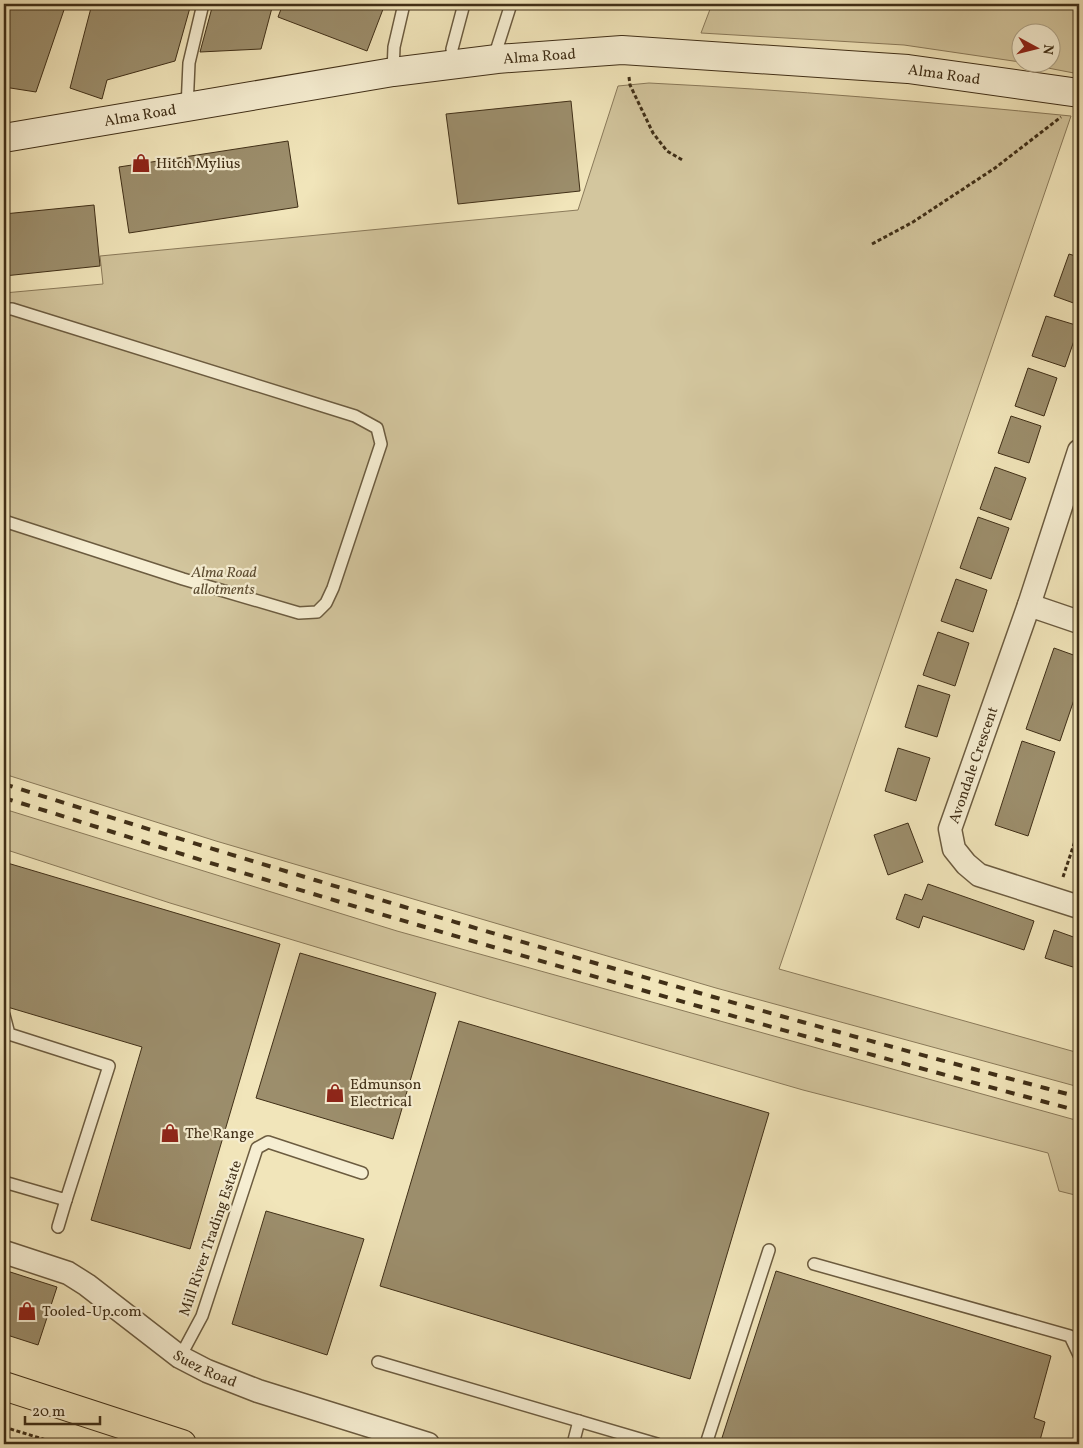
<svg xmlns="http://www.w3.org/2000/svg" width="1083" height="1448" viewBox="0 0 1083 1448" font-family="Vollkorn,serif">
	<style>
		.green { fill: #d3c69e; stroke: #8a7a5a }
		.building { fill: #9c8e6c; stroke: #402f17 }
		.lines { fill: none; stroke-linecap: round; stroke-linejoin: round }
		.lane-casing { stroke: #6c5c40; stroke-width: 14 }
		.street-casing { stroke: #6c5c40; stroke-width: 25 }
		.secondary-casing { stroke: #402f17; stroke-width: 30 }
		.primary-casing { stroke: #402f17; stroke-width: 30 }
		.path { stroke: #402f17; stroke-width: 3; stroke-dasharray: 4 2.5; stroke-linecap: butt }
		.lane { stroke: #f6eed2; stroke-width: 11 }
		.street { stroke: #f6eed2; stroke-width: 22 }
		.secondary { stroke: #f6eed2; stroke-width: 28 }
		.primary { stroke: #f1e5ba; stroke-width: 28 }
		.rail { stroke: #402f17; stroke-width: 4; stroke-dasharray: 9 9; stroke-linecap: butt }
		.labels { text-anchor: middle; stroke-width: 4.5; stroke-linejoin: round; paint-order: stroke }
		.street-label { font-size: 15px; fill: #402f17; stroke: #f6eed2 }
		.poi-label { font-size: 15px; fill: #402f17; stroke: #f6eed2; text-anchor: start }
		.park-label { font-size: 15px; font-style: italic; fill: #5d4d32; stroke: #f6eed2 }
	</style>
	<rect width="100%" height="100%" fill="#f1e5ba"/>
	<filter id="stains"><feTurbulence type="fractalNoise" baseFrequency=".004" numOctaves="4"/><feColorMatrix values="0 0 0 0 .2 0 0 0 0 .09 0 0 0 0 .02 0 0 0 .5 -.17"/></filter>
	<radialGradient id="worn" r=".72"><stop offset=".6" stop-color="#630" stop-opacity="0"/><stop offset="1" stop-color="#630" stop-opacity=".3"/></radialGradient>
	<!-- green -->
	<g class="green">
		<path d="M712 4H1079V74L1022 63 1050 62V32H1020V62L904 45 701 33Z"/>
		<path d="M649 83C790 90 931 102 1071 116L779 969 1079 1053V1087L716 988 216 841 4 774V293L103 284 100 256 578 210 618 86Z"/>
		<path d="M4 809 397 931 1079 1121V1196L1059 1191 1048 1153 803 1090 489 999 170 903 4 849Z"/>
	</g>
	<!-- building -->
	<g class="building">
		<path d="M4 4H66L36 92 4 87Z"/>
		<path d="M92 4H191L175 61 107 80 102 99 70 88Z"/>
		<path d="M213 4H273L261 49 200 52Z"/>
		<path d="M283 4H385L367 51 278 17Z"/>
		<path d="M571 101 580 191 458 204 446 114Z"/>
		<path d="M288 141 298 207 129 233 119 167Z"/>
		<path d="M94 205 100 266 4 276V214Z"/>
		<path d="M1079 223V236L1075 235Z"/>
		<path d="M1069 254 1079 257V305L1054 296Z"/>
		<path d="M1046 316 1079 326 1065 367 1032 356Z"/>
		<path d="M1028 368 1057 378 1044 416 1015 406Z"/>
		<path d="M1011 416 1041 426 1029 463 998 453Z"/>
		<path d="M995 467 1026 478 1011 520 980 509Z"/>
		<path d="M978 517 1009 528 991 579 960 568Z"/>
		<path d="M956 579 987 590 973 632 941 621Z"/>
		<path d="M938 632 969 643 955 686 923 675Z"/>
		<path d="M1054 648 1079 657V685L1060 741 1026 729Z"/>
		<path d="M918 685 950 695 937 737 905 727Z"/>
		<path d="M1022 741 1055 752 1028 836 995 825Z"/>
		<path d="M898 748 930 758 916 801 885 791Z"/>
		<path d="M908 823 923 862 888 875 874 835Z"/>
		<path d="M4 862 280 944 190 1249 91 1220 142 1047 4 1006Z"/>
		<path d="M928 884 1034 921 1024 950 923 916 919 928 896 919 905 894 922 900Z"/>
		<path d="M1054 930 1079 939V969L1045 958Z"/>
		<path d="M300 953 436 993 393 1139 256 1098Z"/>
		<path d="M459 1021 769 1113 690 1379 380 1286Z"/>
		<path d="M266 1211 364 1239 327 1355 232 1324Z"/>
		<path d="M4 1270 57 1287 38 1345 4 1334Z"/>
		<path d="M776 1271 1051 1356 1034 1418 1045 1422 1039 1444H720Z"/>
	</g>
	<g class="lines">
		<!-- lane casing -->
		<g class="lane-casing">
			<g id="lane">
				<path d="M497 59V48L511 4"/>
				<path d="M453 64 452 49 464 4"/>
				<path d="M393 72 394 47 404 4"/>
				<path d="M187 108 189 63 203 4"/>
				<path d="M4 309H12L355 416 377 428 381 444 333 588 326 603 317 612 299 613 183 579 4 521"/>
				<path d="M4 1015 9 1034 109 1066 66 1200 4 1182"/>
				<path d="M58 1227 66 1200"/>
				<path d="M814 1264 1070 1336 1079 1355"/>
				<path d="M180 1357 202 1316 257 1148 268 1142 362 1173"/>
				<path d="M378 1362 657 1444"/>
				<path d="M573 1444 579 1421"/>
				<path d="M706 1444 769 1250"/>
			</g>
		</g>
		<!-- street casing -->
		<g class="street-casing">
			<g id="street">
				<path d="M1079 451 1029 605 950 829 954 849 966 864 979 875 1079 907"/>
				<path d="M1029 605 1079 622"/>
				<path id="s1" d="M4 1252 68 1273 87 1285 180 1357 207 1371 258 1391 428 1444"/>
			</g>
		</g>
		<!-- secondary casing -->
		<g class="secondary-casing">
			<g id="secondary">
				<path id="s2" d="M4 138 393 72 497 59 622 50 908 69 1079 93"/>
			</g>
		</g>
		<!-- primary casing -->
		<g class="primary-casing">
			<path id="primary" d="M4 1386 182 1444"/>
		</g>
		<!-- path -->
		<g class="path">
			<path d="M629 77 630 85 653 133 667 151 684 161"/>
			<path d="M872 244 913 222 995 168 1061 117"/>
			<path d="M1063 877 1079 829"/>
			<path d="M4 1427 59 1444"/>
		</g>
		<!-- lane -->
		<use href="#lane" class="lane"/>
		<!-- street -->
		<use href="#street" class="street"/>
		<!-- secondary -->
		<use href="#secondary" class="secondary"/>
		<!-- primary -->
		<use href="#primary" class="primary"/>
		<!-- rail -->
		<g class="rail">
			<path d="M4 784C360 896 718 1002 1079 1097"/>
			<path d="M4 798C83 822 161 848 240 872 519 956 798 1036 1079 1111"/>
		</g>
	</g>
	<!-- icons -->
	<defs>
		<g id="shop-bare" transform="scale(1.5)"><path d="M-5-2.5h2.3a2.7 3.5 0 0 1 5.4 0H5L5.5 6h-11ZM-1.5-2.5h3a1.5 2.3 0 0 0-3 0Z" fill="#8f2418" stroke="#f6eed2" stroke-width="2.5" paint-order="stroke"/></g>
	</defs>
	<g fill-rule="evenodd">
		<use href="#shop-bare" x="141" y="163"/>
		<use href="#shop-bare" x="335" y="1093"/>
		<use href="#shop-bare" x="170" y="1133"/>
		<use href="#shop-bare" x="27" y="1311"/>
	</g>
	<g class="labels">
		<!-- street labels -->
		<g class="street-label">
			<text dy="5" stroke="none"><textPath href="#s2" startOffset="542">Alma Road</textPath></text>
			<text dy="5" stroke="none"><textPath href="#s2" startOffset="948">Alma Road</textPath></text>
			<text dy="5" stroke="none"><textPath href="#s2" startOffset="138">Alma Road</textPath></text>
			<text transform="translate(973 765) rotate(-71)" y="5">Avondale Crescent</text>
			<text transform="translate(210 1238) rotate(-71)" y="5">Mill River Trading Estate</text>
			<text dy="5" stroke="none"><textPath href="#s1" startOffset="235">Suez Road</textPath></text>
		</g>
		<!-- poi labels -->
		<g class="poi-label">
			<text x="156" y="168">Hitch Mylius</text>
			<text x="350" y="1089">Edmunson<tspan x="350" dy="17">Electrical</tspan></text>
			<text x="185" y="1138">The Range</text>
			<text x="42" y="1316">Tooled-Up.com</text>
		</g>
		<!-- park labels -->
		<g class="park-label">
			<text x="224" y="577">Alma Road<tspan x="224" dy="17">allotments</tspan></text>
		</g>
	</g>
	<!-- margin -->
	<rect width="1083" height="1448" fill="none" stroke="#f1e5ba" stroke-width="20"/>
	<rect x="5" y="5" width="1073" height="1438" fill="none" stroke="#402f17" stroke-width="2.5"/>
	<rect x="10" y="10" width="1063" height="1428" fill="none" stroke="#402f17"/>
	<!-- north arrow -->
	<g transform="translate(1036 48) rotate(97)"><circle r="24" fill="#f6eed2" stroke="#ada287"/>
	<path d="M0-4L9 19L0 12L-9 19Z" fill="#8f2418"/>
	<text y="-8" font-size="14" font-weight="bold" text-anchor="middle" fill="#402f17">N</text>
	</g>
	<!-- scale -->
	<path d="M25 1416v8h75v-8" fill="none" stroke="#402f17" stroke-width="2.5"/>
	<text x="32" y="1416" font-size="15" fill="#402f17" stroke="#f6eed2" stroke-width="4" paint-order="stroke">20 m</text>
	<rect width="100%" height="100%" filter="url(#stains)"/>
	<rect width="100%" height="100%" fill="url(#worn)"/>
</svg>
